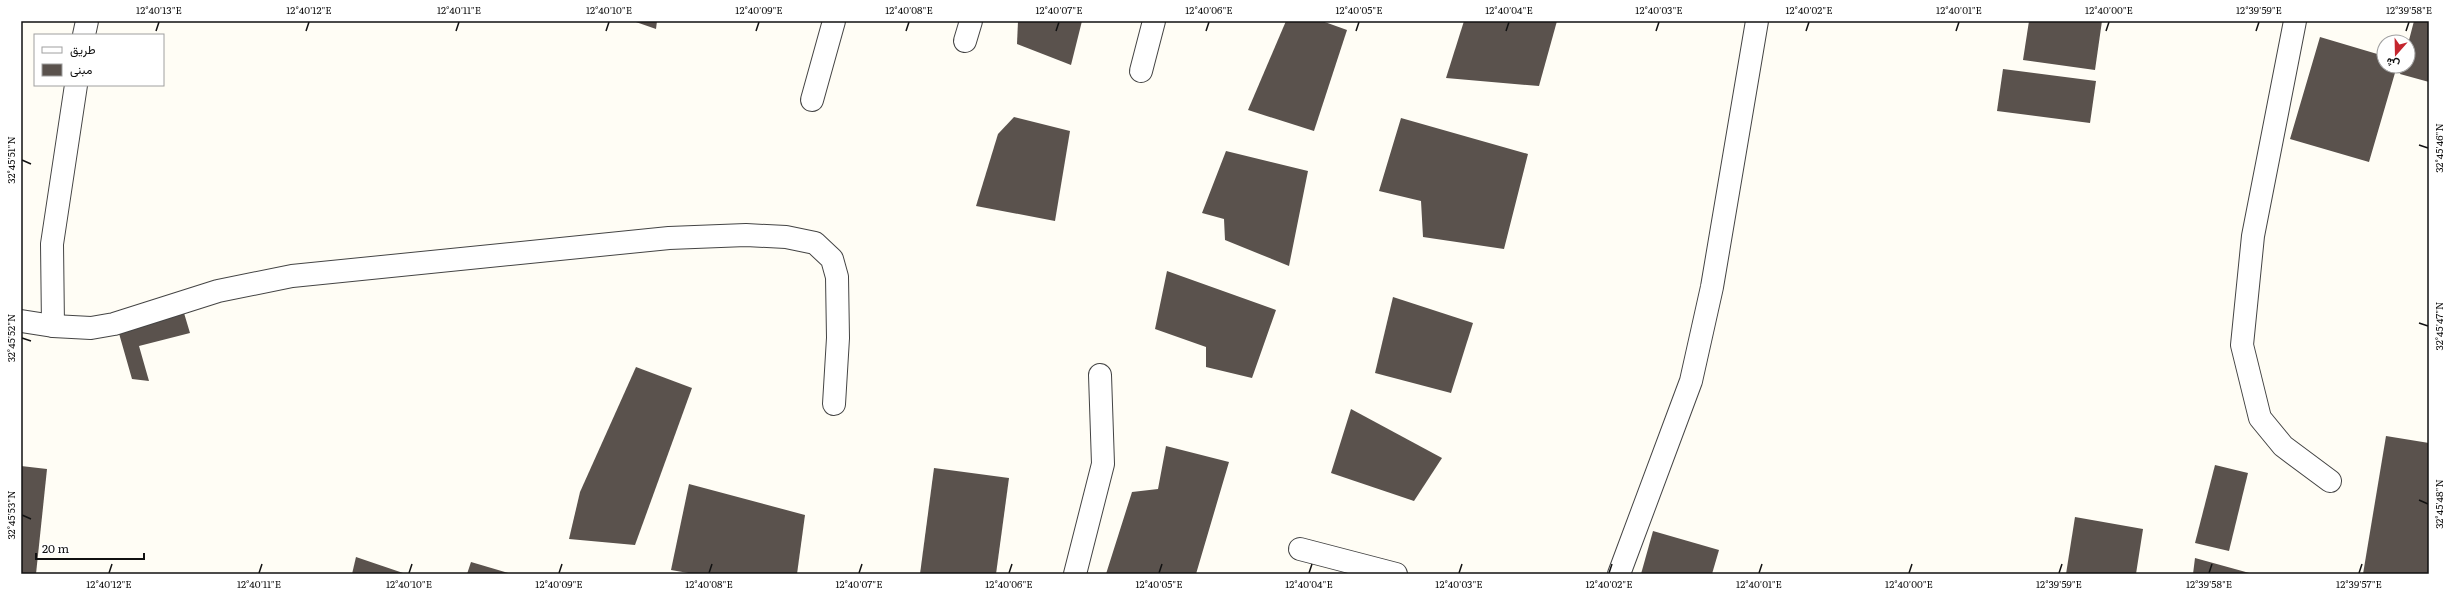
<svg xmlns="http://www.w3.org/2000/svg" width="2450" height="595" viewBox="0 0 2450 595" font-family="Literata,Vazirmatn,serif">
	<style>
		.building { fill: #5a524d }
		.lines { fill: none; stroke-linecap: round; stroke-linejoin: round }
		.minor-casing { stroke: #444; stroke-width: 24 }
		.minor { stroke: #fff; stroke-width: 22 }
		.ticks { fill: none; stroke: #111; stroke-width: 1.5 }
		.neatline { fill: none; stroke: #111; stroke-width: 1.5 }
		.ticks-label { font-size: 10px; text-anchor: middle; fill: #111 }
	</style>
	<rect width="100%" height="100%" fill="#fffdf5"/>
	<!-- building -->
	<g class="building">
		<path d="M633 21H657L656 29Z"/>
		<path d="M1018 21H1082L1071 65 1017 44Z"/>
		<path d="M1286 21H1322L1347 30 1314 131 1248 110Z"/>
		<path d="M1464 21H1557L1539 86 1446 78Z"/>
		<path d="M2029 21H2102L2095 70 2023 60Z"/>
		<path d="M2414 21H2429V82L2400 74 2402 66H2408V44Z"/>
		<path d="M2320 37 2384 56V66H2397L2369 162 2290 139Z"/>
		<path d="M2003 69 2096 81 2090 123 1997 111Z"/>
		<path d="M1014 117 1070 131 1055 221 976 206 998 134Z"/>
		<path d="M1401 118 1528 154 1504 249 1423 237 1421 201 1379 191Z"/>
		<path d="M1226 151 1308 171 1289 266 1225 240 1224 219 1202 213Z"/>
		<path d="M1167 271 1276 310 1252 378 1206 367V347L1155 329Z"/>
		<path d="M1393 297 1473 323 1451 393 1375 373Z"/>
		<path d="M184 313 190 333 139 346 149 381 132 379 118 330Z"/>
		<path d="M636 367 692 388 635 545 569 539 580 492Z"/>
		<path d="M1351 409 1442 458 1414 501 1331 473Z"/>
		<path d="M2386 436 2429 443V574H2363Z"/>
		<path d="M1166 446 1229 462 1196 574H1106L1132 492 1158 489Z"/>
		<path d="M2215 465 2248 473 2229 551 2195 543Z"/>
		<path d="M21 466 47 469 36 574H21Z"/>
		<path d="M934 468 1009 478 996 574H920Z"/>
		<path d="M689 484 805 515 797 574H694L671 570Z"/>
		<path d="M2075 517 2143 529 2136 574H2066Z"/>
		<path d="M1653 531 1719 550 1712 574H1641Z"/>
		<path d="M356 557 406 574H352Z"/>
		<path d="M2195 558 2253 574H2193Z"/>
		<path d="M471 562 512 574H467Z"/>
	</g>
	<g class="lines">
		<!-- minor casing -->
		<g class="minor-casing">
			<g id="minor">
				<path d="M2295 21 2253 236 2242 345 2260 418 2283 446 2330 481"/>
				<path d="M84 35 87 21"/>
				<path d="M965 41 971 21"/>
				<path d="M1141 71 1154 21"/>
				<path d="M812 100 834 21"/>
				<path d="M21 321 53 326 91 328 114 324 218 291 292 276 669 238 746 235 786 237 815 243 832 259 837 277 838 338 834 404"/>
				<path d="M53 326 52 244 76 85"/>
				<path d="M1300 549 1396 574"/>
				<path d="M1075 574 1103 464 1100 375"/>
				<path d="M1619 574 1691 381 1712 287 1757 21"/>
			</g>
		</g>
		<!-- minor -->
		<use href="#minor" class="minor"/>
	</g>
	<!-- ticks -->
	<path class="ticks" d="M156 31 159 22M306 31 309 22M456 31 459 22M606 31 609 22M756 31 759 22M906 31 909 22M1056 31 1059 22M1206 31 1209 22M1356 31 1359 22M1506 31 1509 22M1656 31 1659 22M1806 31 1809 22M1956 31 1959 22M2106 31 2109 22M2256 31 2259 22M2406 31 2409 22M2419 145 2428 148M22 160 31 164M2419 323 2428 326M22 338 31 341M2419 500 2428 504M22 515 31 519M109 573 112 564M259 573 262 564M409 573 412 564M559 573 562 564M709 573 712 564M859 573 862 564M1009 573 1012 564M1159 573 1162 564M1309 573 1312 564M1459 573 1462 564M1609 573 1612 564M1759 573 1762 564M1909 573 1912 564M2059 573 2062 564M2209 573 2212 564M2359 573 2362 564"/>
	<!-- border -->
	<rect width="2450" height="595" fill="none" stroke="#ffffff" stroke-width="44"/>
	<!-- legend -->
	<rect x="34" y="34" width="130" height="52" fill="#ffffff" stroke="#a0a0a0"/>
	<rect x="42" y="47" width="20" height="6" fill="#ffffff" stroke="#a0a0a0"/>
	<text x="70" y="54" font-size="12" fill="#111111">طريق</text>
	<rect x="42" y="64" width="20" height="12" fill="#5a524d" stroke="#a0a0a0"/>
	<text x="70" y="74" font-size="12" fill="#111111">مبنى</text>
	<!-- north arrow -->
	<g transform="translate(2396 54) rotate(200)"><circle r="19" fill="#ffffff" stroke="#a0a0a0"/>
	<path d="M0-3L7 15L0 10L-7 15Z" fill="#c4262e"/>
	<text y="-6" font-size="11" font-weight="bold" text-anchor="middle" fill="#111111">ش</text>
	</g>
	<!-- scale -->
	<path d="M36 553v6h108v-6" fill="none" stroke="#111111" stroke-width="2"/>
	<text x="42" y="553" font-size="12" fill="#111111" stroke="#ffffff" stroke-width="3" paint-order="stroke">20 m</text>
	<rect x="22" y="22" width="2406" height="551" class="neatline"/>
	<g class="ticks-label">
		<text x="159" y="14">12°40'13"E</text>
		<text x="309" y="14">12°40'12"E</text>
		<text x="459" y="14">12°40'11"E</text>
		<text x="609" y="14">12°40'10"E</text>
		<text x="759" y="14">12°40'09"E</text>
		<text x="909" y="14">12°40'08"E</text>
		<text x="1059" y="14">12°40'07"E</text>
		<text x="1209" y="14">12°40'06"E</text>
		<text x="1359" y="14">12°40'05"E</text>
		<text x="1509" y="14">12°40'04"E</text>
		<text x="1659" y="14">12°40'03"E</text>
		<text x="1809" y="14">12°40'02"E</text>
		<text x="1959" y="14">12°40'01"E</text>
		<text x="2109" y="14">12°40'00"E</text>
		<text x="2259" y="14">12°39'59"E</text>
		<text x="2409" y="14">12°39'58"E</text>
		<text transform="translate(2439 148) rotate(-90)" y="4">32°45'46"N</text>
		<text transform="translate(11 160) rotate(-90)" y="4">32°45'51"N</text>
		<text transform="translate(2439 326) rotate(-90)" y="4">32°45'47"N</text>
		<text transform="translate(11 338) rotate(-90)" y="4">32°45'52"N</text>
		<text transform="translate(2439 504) rotate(-90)" y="4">32°45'48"N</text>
		<text transform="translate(11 515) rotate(-90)" y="4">32°45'53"N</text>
		<text x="109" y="588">12°40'12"E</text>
		<text x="259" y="588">12°40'11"E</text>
		<text x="409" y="588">12°40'10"E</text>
		<text x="559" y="588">12°40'09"E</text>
		<text x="709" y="588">12°40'08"E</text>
		<text x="859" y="588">12°40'07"E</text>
		<text x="1009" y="588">12°40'06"E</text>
		<text x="1159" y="588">12°40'05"E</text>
		<text x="1309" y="588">12°40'04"E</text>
		<text x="1459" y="588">12°40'03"E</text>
		<text x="1609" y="588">12°40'02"E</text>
		<text x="1759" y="588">12°40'01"E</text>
		<text x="1909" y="588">12°40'00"E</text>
		<text x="2059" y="588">12°39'59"E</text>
		<text x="2209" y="588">12°39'58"E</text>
		<text x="2359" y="588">12°39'57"E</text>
	</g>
</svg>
